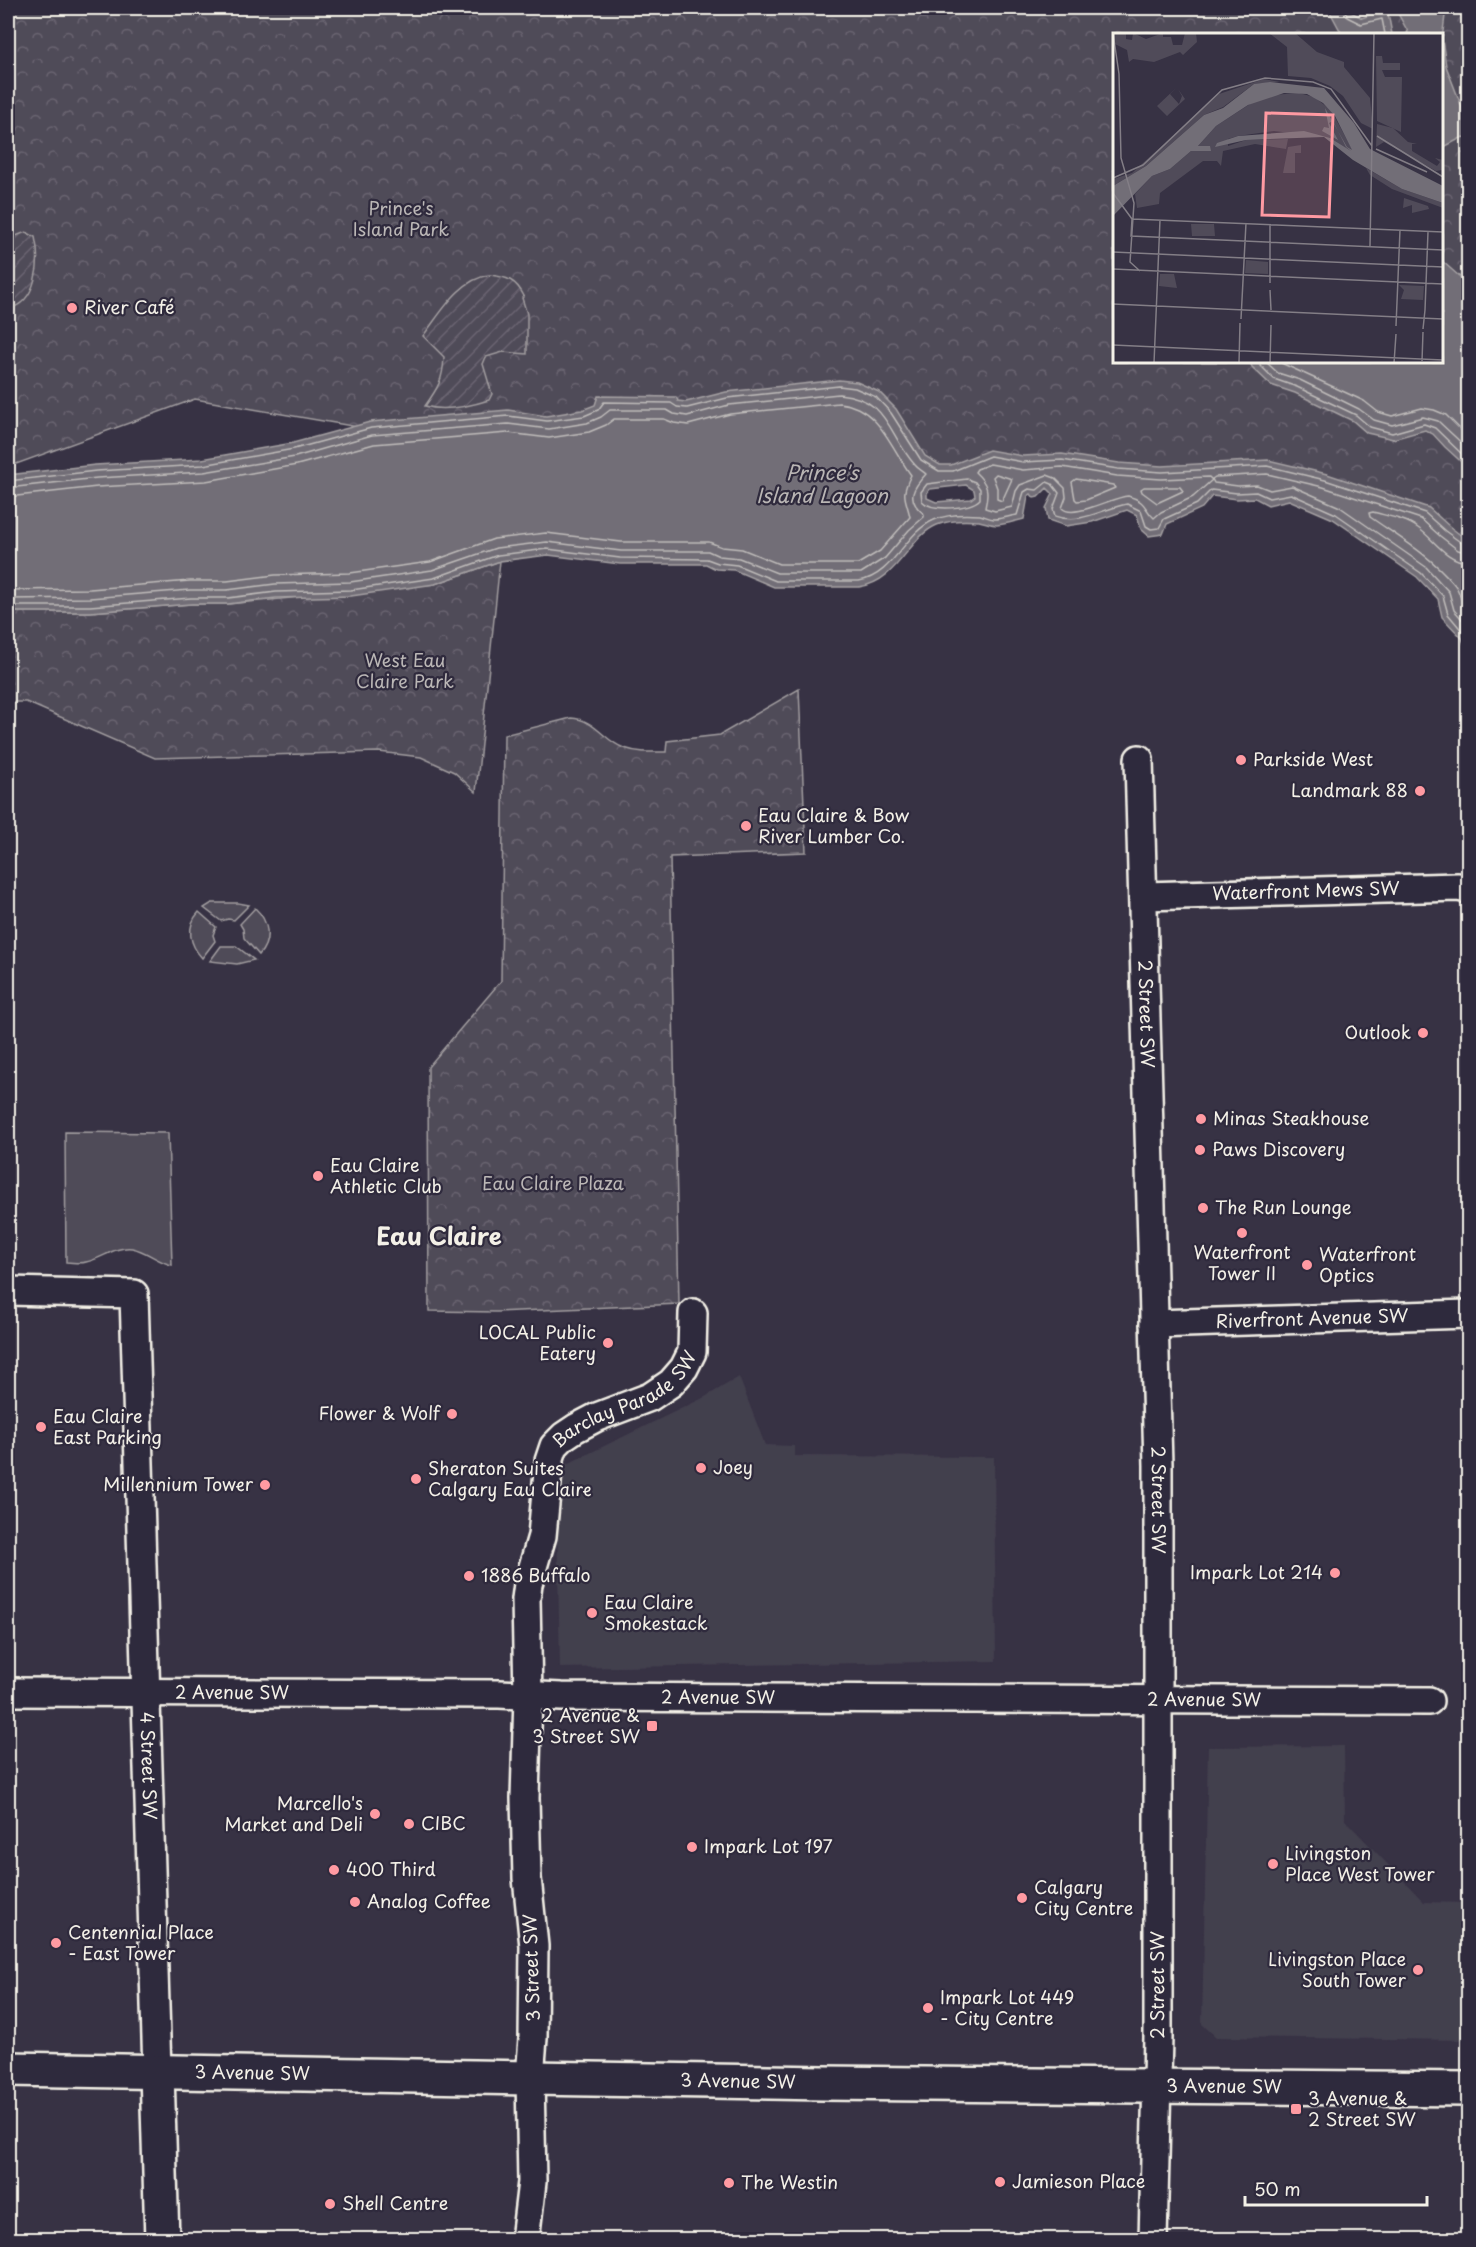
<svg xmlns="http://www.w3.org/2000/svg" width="1476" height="2247" viewBox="0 0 1476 2247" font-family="'Playpen Sans',sans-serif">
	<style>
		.built { fill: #433f4e }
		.grass { fill: #504b59; stroke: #a29ea0; stroke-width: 1.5 }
		.forest { fill: url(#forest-crowns); stroke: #a29ea0; stroke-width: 1.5; fill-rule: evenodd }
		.garden { fill: url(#garden-furrows); stroke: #a29ea0; stroke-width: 1.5 }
		.water { fill: #726e77; stroke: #a6a2a4; stroke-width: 1.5; fill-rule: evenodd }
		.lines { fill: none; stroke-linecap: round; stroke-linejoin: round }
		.shore { stroke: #c0bdbb; stroke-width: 1.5 }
		.minor-casing { stroke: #f4f1e8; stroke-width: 32 }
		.tertiary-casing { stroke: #f4f1e8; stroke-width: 38 }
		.minor { stroke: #2f2a3d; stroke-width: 27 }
		.tertiary { stroke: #2f2a3d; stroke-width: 33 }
		.poi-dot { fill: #ff9aa2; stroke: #2f2a3d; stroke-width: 2 }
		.labels { text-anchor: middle; stroke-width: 4.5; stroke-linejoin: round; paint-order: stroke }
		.park-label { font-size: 18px; fill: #bbb7b6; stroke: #2f2a3d }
		.poi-label { font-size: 18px; fill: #f4f1e8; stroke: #2f2a3d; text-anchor: start }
		.street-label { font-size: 18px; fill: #f4f1e8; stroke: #2f2a3d }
		.water-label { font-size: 20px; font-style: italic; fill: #bab6b5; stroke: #2f2a3d }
		.district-label { font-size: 24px; font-weight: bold; fill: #f4f1e8; stroke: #2f2a3d }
		.inset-road { fill: none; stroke: #837e86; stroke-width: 1.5 }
		.view { fill: #ff9aa2; fill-opacity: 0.15; stroke: #ff9aa2; stroke-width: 3 }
		.inset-edge { fill: none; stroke: #f4f1e8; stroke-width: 3 }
	</style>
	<defs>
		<pattern id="forest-crowns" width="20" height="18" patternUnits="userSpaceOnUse" patternTransform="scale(1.5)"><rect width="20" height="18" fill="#504b59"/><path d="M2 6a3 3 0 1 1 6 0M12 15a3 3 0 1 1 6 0" fill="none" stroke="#6a6571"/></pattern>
		<pattern id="garden-furrows" width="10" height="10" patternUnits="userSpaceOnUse" patternTransform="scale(1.5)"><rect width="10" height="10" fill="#504b59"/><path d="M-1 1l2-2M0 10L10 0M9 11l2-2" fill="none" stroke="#6a6571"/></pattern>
	</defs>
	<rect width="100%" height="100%" fill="#373244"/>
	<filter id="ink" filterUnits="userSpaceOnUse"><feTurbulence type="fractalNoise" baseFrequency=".0167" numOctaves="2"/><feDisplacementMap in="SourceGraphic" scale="12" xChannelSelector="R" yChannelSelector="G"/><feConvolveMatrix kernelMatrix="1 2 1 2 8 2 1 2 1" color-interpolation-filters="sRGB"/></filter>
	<g filter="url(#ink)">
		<!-- built -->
		<g class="built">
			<path d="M739 1377 765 1445 794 1446V1456L994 1457 996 1661 560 1668 557 1520 561 1467 705 1397Z"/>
			<path d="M1344 1746 1345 1820 1424 1902 1468 1903V2040L1216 2037 1202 2024 1208 1747Z"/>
		</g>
		<!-- grass -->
		<g class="grass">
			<path d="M212 903H238L249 905 234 920 228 919 221 921 204 908Z"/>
			<path d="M255 908C269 921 272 940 259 955L244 938 243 929 240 924Z"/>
			<path d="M199 912 216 927 213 935 215 941 202 958C190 945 185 927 199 912Z"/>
			<path d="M221 946H236L254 960 237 964 210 961Z"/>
			<path d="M65 1132 168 1133 172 1265C158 1262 147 1251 132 1248 115 1246 102 1259 86 1262 80 1264 72 1262 66 1262Z"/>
		</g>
		<!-- forest -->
		<g class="forest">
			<path d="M8 8H1468V557L1325 482 965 477 393 433 195 399 8 467ZM1114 34H1442V362H1114Z"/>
			<path d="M500 561 476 792 454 772 421 757 379 752 155 758 26 702H8V612H90L191 604H228L435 584Z"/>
			<path d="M799 689 806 852 670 857 679 1304 497 1312 429 1311 428 1067 501 981 504 735 571 718C595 719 604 741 624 748 638 753 652 752 666 752L667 741 720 735Z"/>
		</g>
		<!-- garden -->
		<g class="garden">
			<path d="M26 232 35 237C41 262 37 303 8 309V239Z"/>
			<path d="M490 275C507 277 516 280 524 296L522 298 527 314V354L503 352 486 357 483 364 492 394 489 400C470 406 444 412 425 406 438 388 443 380 444 357L423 336C441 313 459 279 490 275Z"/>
		</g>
		<!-- water -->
		<g class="water">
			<path d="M1328 8H1350L1351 12 1362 18 1378 12 1388 13 1392 34H1342Z"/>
			<path d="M1395 8H1446L1442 39 1446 66 1463 110 1468 117V139L1463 137 1444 147 1442 146V34H1406L1408 32Z"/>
			<path d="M1442 261 1468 284V468L1445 447 1433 434 1425 430 1393 439 1367 433 1353 421 1295 393 1271 385 1252 367 1250 362H1442Z"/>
			<path d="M839 380 857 382 879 392 896 409 925 456 940 465H951L989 450 1023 456 1062 454 1119 463 1162 466 1268 460 1327 474 1429 508 1449 526 1468 541V654L1462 638 1442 617 1438 599 1417 577 1333 519 1289 500 1268 505 1255 498 1237 499 1212 496 1202 508 1167 524 1163 534 1149 536 1141 529 1137 515 1127 510 1092 522 1066 526 1048 520 1046 508 1053 494 1047 488 1038 497 1034 498 1031 494 1028 496 1024 519C1015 521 1006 524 997 525 991 525 985 522 979 521 966 520 949 520 937 525 908 537 899 581 859 587H774L734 570 716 569 706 564H620L548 555 500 561 435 584 351 596 276 598 228 604H191L90 612H8V475L95 465 202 459 293 443 370 422 508 410 546 416 582 410 595 405 598 396 676 397 678 401 686 402 726 392ZM966 485 974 490 975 496 971 499 936 502 927 498V493L930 489Z"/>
		</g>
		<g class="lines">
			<!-- shore -->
			<g class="shore">
				<path d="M1344 8 1347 17 1361 24 1382 19 1385 34"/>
				<path d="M1257 362 1274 379 1297 387 1356 415 1370 427 1392 433 1424 424 1435 428 1468 460"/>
				<path d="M1266 362 1278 373 1300 380 1359 409 1374 420 1392 425 1423 417 1438 421 1468 449"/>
				<path d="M1279 362 1364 401 1378 412 1392 416 1422 408 1434 410 1446 415 1468 437"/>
				<path d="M990 464 1023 470 1062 467 1117 476 1161 479 1209 477 1212 480 1193 497 1161 512 1154 518C1143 508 1148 502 1128 496 1112 497 1073 520 1062 508L1066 497 1065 488 1055 478 1047 475 1020 485 1016 491 1012 507 995 511 985 508C989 491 988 484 975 472L977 469Z"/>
				<path d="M996 474 1012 479 1002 501 997 499V488L993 477Z"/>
				<path d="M967 479 975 482 980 489V499C970 509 932 512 922 501L921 492 927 484Z"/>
				<path d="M1076 479 1113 485 1115 488 1086 500 1077 501 1075 499 1072 482Z"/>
				<path d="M8 481 96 471 203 465 294 449 371 428 508 416 547 421 584 416 598 410 604 402 671 403 677 407 687 408 727 398 839 386 855 388 876 397 891 413 921 460 939 471H953L990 456 1023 462 1062 460 1118 469 1162 472 1267 466 1325 480 1425 513 1445 531 1463 544 1468 545"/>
				<path d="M1144 487H1180L1183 491 1157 503 1142 492 1141 489Z"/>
				<path d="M8 488 97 478 204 472 295 457 372 435 508 424 549 429 587 423 601 417 610 410H667L674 414 687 416 729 405 839 394C890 399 887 434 915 465 918 469 923 471 926 474 913 488 905 499 924 514V517L909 530 885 558 861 573H777L739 558 719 556 708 551H621L547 542 496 548 432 570 350 582 275 584 227 590H190L90 598 8 599"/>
				<path d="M8 497 97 487 206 481 297 465 374 444 508 433 549 438 589 432 606 425 614 419H664L674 423 688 425 730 414 839 403C879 407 890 446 911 475 900 497 906 497 910 517L880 551 858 564H779L742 549 722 547 709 542H621L546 533 494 539 430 562 350 573 275 575 227 581H190L90 589 8 590"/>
				<path d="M1468 553 1458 550 1440 536 1421 519 1323 487 1267 474 1215 477 1212 479 1214 483 1238 486 1257 485 1270 490 1292 486 1340 507 1426 567 1449 592 1454 610 1468 626"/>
				<path d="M1468 562C1446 561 1434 539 1418 528 1406 519 1387 516 1373 512L1369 513 1370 517C1400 538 1431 556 1454 584 1462 593 1460 604 1468 612"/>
				<path d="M8 606H90L191 598H228L276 592 351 590 434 578 498 555 547 549 620 558 707 559 718 563 737 565 776 581H859C894 575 904 533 934 520 947 514 967 514 980 515 985 516 989 519 994 519 1001 519 1010 516 1017 515L1024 492 1029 489 1037 490 1047 482 1052 484 1059 493 1053 509 1055 516C1080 525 1102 509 1127 504L1141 511 1146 526 1151 529 1159 528 1164 519 1197 504 1211 490 1237 493 1256 492 1269 498 1291 494 1336 514 1421 573 1443 596 1448 614 1468 638"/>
			</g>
			<!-- minor casing -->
			<g class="minor-casing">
				<g id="minor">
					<path id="s1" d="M1139 759 1158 1465V2037L1153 2240"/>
					<path id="s2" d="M1144 896 1458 887 1468 889"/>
					<path id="s3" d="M8 1291 134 1294 157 2072"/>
					<path id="s4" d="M1154 1324 1468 1314"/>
					<path id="s5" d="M8 1692 499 1694 561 1697 1429 1701"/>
					<path id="s6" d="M525 2240 532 2182 530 2077 533 2038 534 1946 527 1878 525 1798 528 1696 526 1599 528 1584 542 1536 549 1461 554 1446 564 1436 576 1428 597 1417 650 1397 671 1383 684 1368 692 1352 693 1313"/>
				</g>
			</g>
			<!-- tertiary casing -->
			<g class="tertiary-casing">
				<g id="tertiary">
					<path id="s7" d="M8 2069 823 2083 1468 2089"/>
					<path d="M157 2072 162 2240"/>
				</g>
			</g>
			<!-- minor -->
			<use href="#minor" class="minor"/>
			<!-- tertiary -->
			<use href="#tertiary" class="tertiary"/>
		</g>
	</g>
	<!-- markers -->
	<g class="poi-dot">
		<circle cx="72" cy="308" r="6"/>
		<circle cx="1241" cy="760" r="6"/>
		<circle cx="1420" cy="791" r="6"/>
		<circle cx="746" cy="826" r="6"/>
		<circle cx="1423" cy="1033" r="6"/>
		<circle cx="1201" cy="1119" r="6"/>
		<circle cx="1200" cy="1150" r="6"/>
		<circle cx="318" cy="1176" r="6"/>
		<circle cx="1203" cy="1208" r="6"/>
		<circle cx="1242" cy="1233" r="6"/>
		<circle cx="1307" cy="1265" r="6"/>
		<circle cx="608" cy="1343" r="6"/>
		<circle cx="452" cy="1414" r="6"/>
		<circle cx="41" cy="1427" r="6"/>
		<circle cx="701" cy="1468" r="6"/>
		<circle cx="416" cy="1479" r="6"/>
		<circle cx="265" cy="1485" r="6"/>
		<circle cx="1335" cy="1573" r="6"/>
		<circle cx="469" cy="1576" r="6"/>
		<circle cx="592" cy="1613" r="6"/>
		<rect x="646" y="1720" width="12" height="12" rx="3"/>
		<circle cx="375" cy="1814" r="6"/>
		<circle cx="409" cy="1824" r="6"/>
		<circle cx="692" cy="1847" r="6"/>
		<circle cx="1273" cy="1864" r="6"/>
		<circle cx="334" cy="1870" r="6"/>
		<circle cx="1022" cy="1898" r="6"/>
		<circle cx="355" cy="1902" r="6"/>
		<circle cx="56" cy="1943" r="6"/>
		<circle cx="1418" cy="1970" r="6"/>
		<circle cx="928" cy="2008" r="6"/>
		<rect x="1290" y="2103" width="12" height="12" rx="3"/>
		<circle cx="1000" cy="2182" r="6"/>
		<circle cx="729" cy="2183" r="6"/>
		<circle cx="330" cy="2204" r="6"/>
	</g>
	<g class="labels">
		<!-- park labels -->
		<g class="park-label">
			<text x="401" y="215">Prince's<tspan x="401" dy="21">Island Park</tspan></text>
			<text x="405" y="667">West Eau<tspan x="405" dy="21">Claire Park</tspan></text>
			<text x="553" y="1190">Eau Claire Plaza</text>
		</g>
		<!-- poi labels -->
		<g class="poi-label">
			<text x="84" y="314">River Café</text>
			<text x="1253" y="766">Parkside West</text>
			<text x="1408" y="797" text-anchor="end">Landmark 88</text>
			<text x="758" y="822">Eau Claire &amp; Bow<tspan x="758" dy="21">River Lumber Co.</tspan></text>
			<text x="1411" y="1039" text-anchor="end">Outlook</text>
			<text x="1213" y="1125">Minas Steakhouse</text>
			<text x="1212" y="1156">Paws Discovery</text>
			<text x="330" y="1172">Eau Claire<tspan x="330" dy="21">Athletic Club</tspan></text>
			<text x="1215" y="1214">The Run Lounge</text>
			<text x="1242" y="1259" text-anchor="middle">Waterfront<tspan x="1242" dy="21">Tower II</tspan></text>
			<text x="1319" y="1261">Waterfront<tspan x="1319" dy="21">Optics</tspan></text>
			<text x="596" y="1339" text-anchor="end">LOCAL Public<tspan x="596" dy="21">Eatery</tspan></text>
			<text x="440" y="1420" text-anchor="end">Flower &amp; Wolf</text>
			<text x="53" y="1423">Eau Claire<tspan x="53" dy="21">East Parking</tspan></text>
			<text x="713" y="1474">Joey</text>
			<text x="428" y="1475">Sheraton Suites<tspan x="428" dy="21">Calgary Eau Claire</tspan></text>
			<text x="253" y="1491" text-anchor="end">Millennium Tower</text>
			<text x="1323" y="1579" text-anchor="end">Impark Lot 214</text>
			<text x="481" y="1582">1886 Buffalo</text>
			<text x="604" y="1609">Eau Claire<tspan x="604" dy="21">Smokestack</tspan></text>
			<text x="640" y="1722" text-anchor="end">2 Avenue &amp;<tspan x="640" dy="21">3 Street SW</tspan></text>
			<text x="363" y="1810" text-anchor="end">Marcello's<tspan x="363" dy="21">Market and Deli</tspan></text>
			<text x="421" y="1830">CIBC</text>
			<text x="704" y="1853">Impark Lot 197</text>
			<text x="1285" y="1860">Livingston<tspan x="1285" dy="21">Place West Tower</tspan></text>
			<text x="346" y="1876">400 Third</text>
			<text x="1034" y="1894">Calgary<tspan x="1034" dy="21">City Centre</tspan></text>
			<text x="367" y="1908">Analog Coffee</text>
			<text x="68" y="1939">Centennial Place<tspan x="68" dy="21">- East Tower</tspan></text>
			<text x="1406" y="1966" text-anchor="end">Livingston Place<tspan x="1406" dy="21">South Tower</tspan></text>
			<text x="940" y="2004">Impark Lot 449<tspan x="940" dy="21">- City Centre</tspan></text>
			<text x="1308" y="2105">3 Avenue &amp;<tspan x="1308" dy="21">2 Street SW</tspan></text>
			<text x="1012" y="2188">Jamieson Place</text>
			<text x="741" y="2189">The Westin</text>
			<text x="342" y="2210">Shell Centre</text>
		</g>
		<!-- street labels -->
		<g class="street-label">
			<text dy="6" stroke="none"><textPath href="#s2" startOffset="162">Waterfront Mews SW</textPath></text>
			<text dy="6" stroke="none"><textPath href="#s1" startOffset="255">2 Street SW</textPath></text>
			<text dy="6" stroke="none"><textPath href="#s4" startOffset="158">Riverfront Avenue SW</textPath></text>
			<text dy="6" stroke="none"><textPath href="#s6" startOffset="885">Barclay Parade SW</textPath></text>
			<text dy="6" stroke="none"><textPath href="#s1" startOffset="741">2 Street SW</textPath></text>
			<text dy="6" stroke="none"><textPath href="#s5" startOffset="224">2 Avenue SW</textPath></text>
			<text dy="6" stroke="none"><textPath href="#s5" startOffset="710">2 Avenue SW</textPath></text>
			<text dy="6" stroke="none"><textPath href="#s5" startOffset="1196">2 Avenue SW</textPath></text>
			<text dy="6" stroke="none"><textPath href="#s3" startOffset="598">4 Street SW</textPath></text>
			<text transform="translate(532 1968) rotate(-92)" y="6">3 Street SW</text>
			<text transform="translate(1158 1985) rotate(-90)" y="6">2 Street SW</text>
			<text dy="6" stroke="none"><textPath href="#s7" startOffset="244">3 Avenue SW</textPath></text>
			<text dy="6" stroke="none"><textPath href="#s7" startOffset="730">3 Avenue SW</textPath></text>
			<text dy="6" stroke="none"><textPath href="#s7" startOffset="1216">3 Avenue SW</textPath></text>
		</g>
		<!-- water labels -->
		<g class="water-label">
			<text x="822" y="480">Prince's<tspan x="822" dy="23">Island Lagoon</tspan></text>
		</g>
		<!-- district labels -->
		<g class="district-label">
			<text x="439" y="1245">Eau Claire</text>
		</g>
	</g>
	<!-- overview -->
	<g transform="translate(1113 33)">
		<rect width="330" height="330" fill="#373244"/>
		<path d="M63 55 57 61 66 71 69 63 65 56 72 66 54 83 44 73ZM264 91 280 95 295 109 304 111H299V118L324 133 327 129 322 125 330 127V137L323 138 271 109 263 114Z" fill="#504b59"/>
		<path d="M0 0H13V6L19 7 20 0 33 6 50 0V4H58L60 12H69L72 0H83L84 9 70 22 67 19 41 29 20 26 16 29 14 17 0 10ZM156 0H182L204 19 231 29V34L257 65 260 96 248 90 230 63 217 53 198 45 175 43 174 14ZM263 23H269L270 30H287V37H269L272 44H289L288 99 264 88ZM151 46 167 49 141 51 110 74 91 82 33 133 0 153V146L19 140 106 61ZM186 60 201 64 218 77 240 118 234 119 213 104 161 98 125 103 115 106V113L133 107 175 106 173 116 142 111 110 118 108 133 104 128H90L47 160 46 171 24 175 22 161 39 143 57 136 78 118H97L96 113 89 117 85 113 103 93 140 69 159 62ZM188 112V120H182V140H170L175 114ZM253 135 289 156 330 170V175L279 156 257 142ZM78 191H101L102 203H79ZM133 227 155 229V241L132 240ZM47 241H61L64 255 46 253ZM286 252 311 253 310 267 288 266 291 257Z" fill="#504b59"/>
		<path d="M291 165 315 173 316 176 299 180V172L290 175Z" fill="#504b59"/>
		<path d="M157 49 211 55 241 90 257 116 330 153V170L289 156 240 127 211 104 133 107 102 114 104 110 125 103 191 98 217 105 238 118 233 114 220 88 216 90 225 107 209 98 211 94 216 95 212 75 234 114 239 117 222 83 210 70 194 61 171 60 135 72 103 93 85 113H97L98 118H78L57 136 39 143 0 183V153L33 133 91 82 110 75 141 51Z" fill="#726e77"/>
		<path class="inset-road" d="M0 0 6 41 8 125 21 170 17 229 27 238M264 103 330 144M263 116 314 139M0 145 30 132 109 57 152 45 200 49 218 56 259 113M0 160 19 186 18 203 330 217M19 186 330 199M157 191V250M257 213 261 0M0 219 330 234M0 236 330 251M157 257 158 277M0 271 330 286M312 277 315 199M128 286 133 190M283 293 287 197M310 296 312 277M0 312 330 327M309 328 310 299M41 330 47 187M126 330 127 290M157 330 158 292M281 330 283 301"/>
		<path class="view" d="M153 80 220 82 216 184 149 182Z"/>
		<rect width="330" height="330" class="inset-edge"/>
	</g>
	<!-- margin -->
	<rect width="1476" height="2247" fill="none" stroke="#2f2a3d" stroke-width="30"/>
	<rect x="15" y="15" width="1446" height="2217" fill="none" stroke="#f4f1e8" stroke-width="2" filter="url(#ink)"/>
	<!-- scale -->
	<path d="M1245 2196v9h182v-9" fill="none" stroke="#f4f1e8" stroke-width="3"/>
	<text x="1254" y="2196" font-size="18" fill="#f4f1e8" stroke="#2f2a3d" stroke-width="4.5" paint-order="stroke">50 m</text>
</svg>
